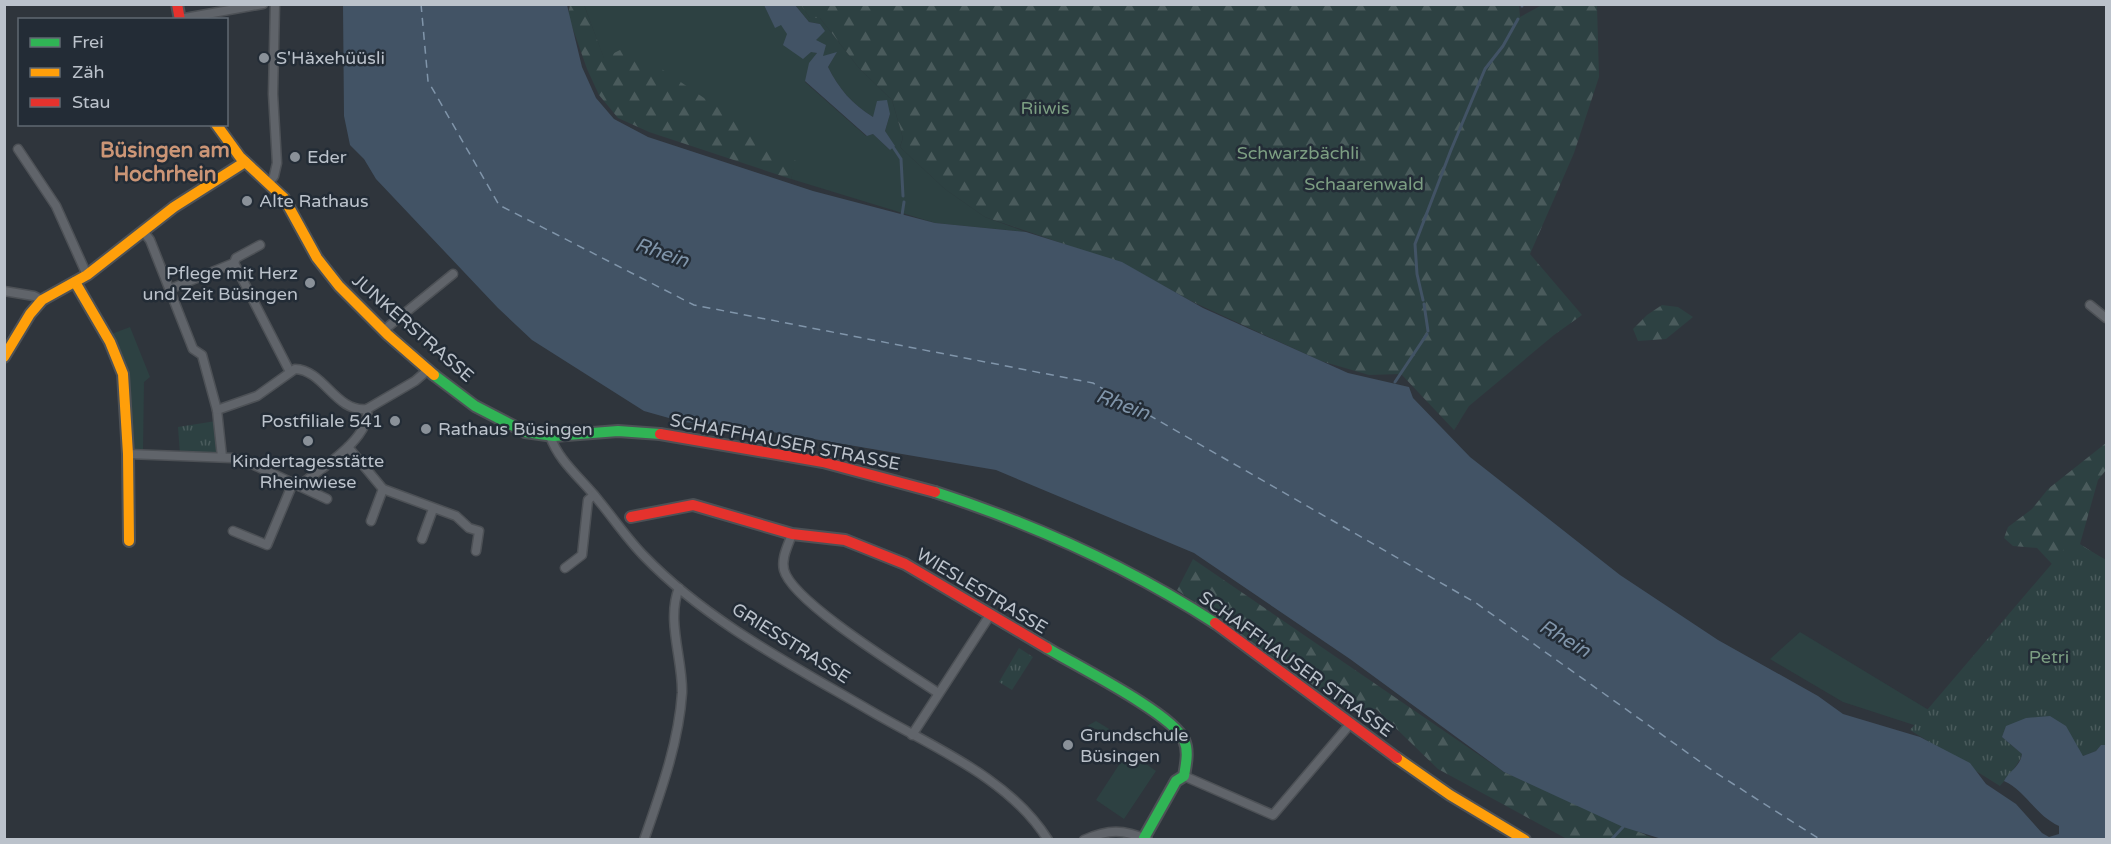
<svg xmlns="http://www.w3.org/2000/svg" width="2111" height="844" viewBox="0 0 2111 844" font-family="'Varela Round',sans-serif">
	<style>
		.grass { fill: #2d4142 }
		.forest { fill: url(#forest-firs) }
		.park { fill: url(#park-tufts) }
		.water { fill: #425365 }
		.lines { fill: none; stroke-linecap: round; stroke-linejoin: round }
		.stream { stroke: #425365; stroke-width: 3 }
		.ferry { stroke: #8095aa; stroke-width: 1.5; stroke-dasharray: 8 6; stroke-linecap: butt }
		.street-casing { stroke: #4d5156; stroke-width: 11 }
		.fast-casing { stroke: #4d5156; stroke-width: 14 }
		.slow-casing { stroke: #4d5156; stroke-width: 14 }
		.jam-casing { stroke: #4d5156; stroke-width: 14 }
		.street { stroke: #60646a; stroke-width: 8 }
		.fast { stroke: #30b455; stroke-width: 10 }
		.slow { stroke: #ff9f0a; stroke-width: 10 }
		.jam { stroke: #e5322d; stroke-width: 10 }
		.poi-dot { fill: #8a9199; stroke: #232c36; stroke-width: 2 }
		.labels { text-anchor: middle; stroke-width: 5; stroke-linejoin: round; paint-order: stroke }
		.poi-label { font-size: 18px; fill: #bbc2cb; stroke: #232c36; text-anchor: start }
		.park-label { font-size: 18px; fill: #7c9e82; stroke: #232c36 }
		.street-label { font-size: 18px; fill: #bbc2cb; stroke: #232c36 }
		.water-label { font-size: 20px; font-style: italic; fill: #8095aa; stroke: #232c36 }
		.quarter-label { font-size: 21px; font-weight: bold; fill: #cb9576; stroke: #232c36 }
	</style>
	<defs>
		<pattern id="forest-firs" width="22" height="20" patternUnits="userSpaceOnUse" patternTransform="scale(1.5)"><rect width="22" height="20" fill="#2d4142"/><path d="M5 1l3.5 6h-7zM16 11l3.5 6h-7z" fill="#4a5b5c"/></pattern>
		<pattern id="park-tufts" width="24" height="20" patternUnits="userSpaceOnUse" patternTransform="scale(1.5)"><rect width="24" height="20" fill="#2d4142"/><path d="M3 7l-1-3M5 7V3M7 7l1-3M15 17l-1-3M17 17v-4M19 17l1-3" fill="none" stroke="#4a5b5c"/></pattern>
	</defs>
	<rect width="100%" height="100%" fill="#2f353c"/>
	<!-- grass -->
	<g class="grass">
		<path d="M584 5H764L775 27 781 24C788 36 803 50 817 53L805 82 866 136 873 134 890 150 885 131 890 114 873 117C852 104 839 89 828 67L836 53 822 57 816 40 820 24 809 22 795 5H801L810 18H820L859 68 892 100 903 138 900 147 945 189 985 217 1026 232 935 223 791 179 795 161 604 59Z"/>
		<path d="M130 327 150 377 144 382 143 455 128 454 125 390 106 336Z"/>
		<path d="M1800 632 1932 712 1920 727 1843 702 1770 659Z"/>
		<path d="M1096 721 1124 738V739L1087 726Z"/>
		<path d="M1128 751 1156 771 1124 819 1096 800Z"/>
	</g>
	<!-- forest -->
	<g class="forest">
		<path d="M1519 4 1520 17 1542 5H1597L1599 77 1574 153 1530 254 1582 315 1554 335 1469 406 1454 430 1401 374 1369 375 1321 361 1191 301 1128 266 985 217 945 189 900 147 903 138 892 100 859 68 820 18H810L801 5Z"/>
		<path d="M570 5H584L604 58 628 46 796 161 791 179 649 132 618 118 599 95 587 69 568 15Z"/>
		<path d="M1662 305 1678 307 1693 317 1666 339 1638 341 1633 329 1647 315Z"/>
		<path d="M2106 443V470L2098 480 2080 544 2106 561V745L2052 564 2037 548 2013 546 2004 538 2008 527 2032 509 2048 489Z"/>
		<path d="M1193 559 1504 772 1655 839H1567L1438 769 1376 709 1349 710 1177 590Z"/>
	</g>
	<!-- park -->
	<g class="park">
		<path d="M216 421 218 449 215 453 180 454 178 427Z"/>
		<path d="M2072 540 2106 560V745H2101L2096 751 2083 756 2023 720 2002 737 2022 754C2020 763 2006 779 2000 786L1910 730Z"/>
		<path d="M1019 648 1033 657 1012 690 999 682Z"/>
	</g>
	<!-- water -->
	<g class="water">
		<path d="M343 5H567L582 67 596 98 614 119 648 137 813 191 935 223 1026 232 1122 262 1203 308 1348 373 1409 387 1413 398 1470 457 1620 575 1718 640 1818 696 1843 714 1920 737 1970 763 1986 784 2016 804 2042 833 2049 837 2059 834V826C2035 815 2026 791 2004 781 2009 771 2020 767 2022 754L2002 737 2006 726 2026 718 2050 716 2066 726 2083 756 2096 751 2101 745H2106V839L1665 840 1623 827 1504 772 1350 659 1194 553 996 470 748 428 683 422 644 411 532 340 498 308 376 179 364 159 350 145 344 116Z"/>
		<path d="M764 5H795L809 22 820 24 825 31 816 40 826 45 823 56 837 52 828 67C839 89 852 104 873 117L877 101 887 100 890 114 885 131 895 146 890 150 873 134 867 136 805 81 809 63 817 53 811 52 803 59 783 45 787 34 781 25 775 28Z"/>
	</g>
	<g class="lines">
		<!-- stream -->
		<g class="stream">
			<path d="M1522 6V4"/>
			<path d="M893 147 901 159 903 196"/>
			<path d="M902 215 904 202"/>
			<path d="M1423 300 1417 274 1415 244 1451 150 1485 69 1503 46 1518 19"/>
			<path d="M1424 304 1428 331"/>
			<path d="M1395 382 1427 334"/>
			<path d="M1611 840 1623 827"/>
		</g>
		<!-- ferry -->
		<path class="ferry" d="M421 4 428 81 499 205 694 305 1093 383 1476 603 1716 773 1821 840"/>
		<!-- street casing -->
		<g class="street-casing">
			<g id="street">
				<path d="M179 19 263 4"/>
				<path d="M18 149 56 206 87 275"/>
				<path d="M269 183 274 176 277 163 273 94 275 4"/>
				<path d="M143 231 150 240 193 349 202 355 217 410 222 457"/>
				<path d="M234 263 236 258 260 245"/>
				<path d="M170 289 234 263 290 372"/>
				<path d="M4 291 34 296 42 300"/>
				<path d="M2090 305 2106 318"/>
				<path d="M384 330 453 274"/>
				<path d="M217 410 257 396 295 369C324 370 336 413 367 409"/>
				<path d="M550 436C559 462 582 479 599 501 614 519 628 540 645 557 707 621 792 665 869 710 930 746 1009 777 1048 840"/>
				<path d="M348 447 383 489 456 516 469 528 479 531 476 551"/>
				<path d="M128 454 232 458 254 465 327 499"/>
				<path d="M299 486C320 469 372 438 367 409L415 381 429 369"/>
				<path d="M371 521 383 489"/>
				<path d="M233 531 267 545 293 483"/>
				<path d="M792 534C788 546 781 558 784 570 792 602 907 672 938 693"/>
				<path d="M422 539 433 509"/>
				<path d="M565 568 582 555 588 500 594 495"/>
				<path d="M912 735 990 615"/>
				<path d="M1184 776 1273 815 1351 723"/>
				<path d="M644 840C660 794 679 742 682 693 683 660 666 620 679 588"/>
				<path d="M1084 840C1108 829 1124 829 1148 840"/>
			</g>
		</g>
		<!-- fast casing -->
		<g class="fast-casing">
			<g id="fast">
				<path d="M434 375 475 406 525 432 554 436 618 431 660 434"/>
				<path d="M935 492C1033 524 1127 566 1215 623"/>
				<path d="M1047 648C1075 665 1173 714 1184 740 1189 751 1186 764 1184 776L1176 781 1144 838"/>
			</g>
		</g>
		<!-- slow casing -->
		<g class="slow-casing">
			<g id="slow">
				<path d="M216 124 240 157 284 198 317 258 339 286 388 335 434 375"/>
				<path d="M75 282 110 342 123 374 128 454 129 541"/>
				<path d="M4 357 30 314 42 300 87 275 174 207 245 162"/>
				<path d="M1397 758 1450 795 1525 840"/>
			</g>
		</g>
		<!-- jam casing -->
		<g class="jam-casing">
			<g id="jam">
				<path d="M177 4 180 20"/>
				<path d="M660 434 823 462 935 492"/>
				<path d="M631 517 693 505 792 534 845 540 905 564 1047 648"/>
				<path d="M1215 623 1397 758"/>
			</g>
		</g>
		<!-- street -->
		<use href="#street" class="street"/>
		<!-- fast -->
		<use href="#fast" class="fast"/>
		<!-- slow -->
		<use href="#slow" class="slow"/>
		<!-- jam -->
		<use href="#jam" class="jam"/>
	</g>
	<!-- markers -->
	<g class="poi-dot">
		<circle cx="264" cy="58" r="6"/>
		<circle cx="295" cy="157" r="6"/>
		<circle cx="247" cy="201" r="6"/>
		<circle cx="310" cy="283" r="6"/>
		<circle cx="395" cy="421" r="6"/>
		<circle cx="426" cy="429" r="6"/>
		<circle cx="308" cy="441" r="6"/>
		<circle cx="1068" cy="745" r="6"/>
	</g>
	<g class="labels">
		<!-- poi labels -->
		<g class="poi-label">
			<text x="276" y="64">S'Häxehüüsli</text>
			<text x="307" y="163">Eder</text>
			<text x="259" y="207">Alte Rathaus</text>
			<text x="298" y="279" text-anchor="end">Pflege mit Herz<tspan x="298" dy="21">und Zeit Büsingen</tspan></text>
			<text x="383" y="427" text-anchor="end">Postfiliale 541</text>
			<text x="438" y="435">Rathaus Büsingen</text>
			<text x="308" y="467" text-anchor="middle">Kindertagesstätte<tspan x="308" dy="21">Rheinwiese</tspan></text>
			<text x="1080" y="741">Grundschule<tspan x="1080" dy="21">Büsingen</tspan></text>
		</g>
		<!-- park labels -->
		<g class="park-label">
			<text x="1045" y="114">Riiwis</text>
			<text x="1298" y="159">Schwarzbächli</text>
			<text x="1364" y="190">Schaarenwald</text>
			<text x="2049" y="663">Petri</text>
		</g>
		<!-- street labels -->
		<g class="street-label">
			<text transform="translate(413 328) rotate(41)" y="6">JUNKERSTRASSE</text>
			<text transform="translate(785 442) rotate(11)" y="6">SCHAFFHAUSER STRASSE</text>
			<text transform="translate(982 591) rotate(31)" y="6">WIESLESTRASSE</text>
			<text transform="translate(791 643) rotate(32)" y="6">GRIESSTRASSE</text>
			<text transform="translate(1296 664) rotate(36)" y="6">SCHAFFHAUSER STRASSE</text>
		</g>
		<!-- water labels -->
		<g class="water-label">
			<text transform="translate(662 252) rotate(19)" y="7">Rhein</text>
			<text transform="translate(1123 404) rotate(20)" y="7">Rhein</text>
			<text transform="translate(1565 638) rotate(30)" y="7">Rhein</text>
		</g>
		<!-- quarter labels -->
		<g class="quarter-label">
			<text x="165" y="157">Büsingen am<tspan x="165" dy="24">Hochrhein</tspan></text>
		</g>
	</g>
	<!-- border -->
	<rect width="2111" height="844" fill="none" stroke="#bbc2cb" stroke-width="12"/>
	<!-- legend -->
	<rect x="18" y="18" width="210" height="108" fill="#232c36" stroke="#606872" stroke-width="1.5"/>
	<rect x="30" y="38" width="30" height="9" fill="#30b455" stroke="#606872" stroke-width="1.5"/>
	<text x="72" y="48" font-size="18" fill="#bbc2cb">Frei</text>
	<rect x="30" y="68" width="30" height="9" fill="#ff9f0a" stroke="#606872" stroke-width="1.5"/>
	<text x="72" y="78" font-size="18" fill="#bbc2cb">Zäh</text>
	<rect x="30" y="98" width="30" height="9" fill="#e5322d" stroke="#606872" stroke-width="1.5"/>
	<text x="72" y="108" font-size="18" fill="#bbc2cb">Stau</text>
</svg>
